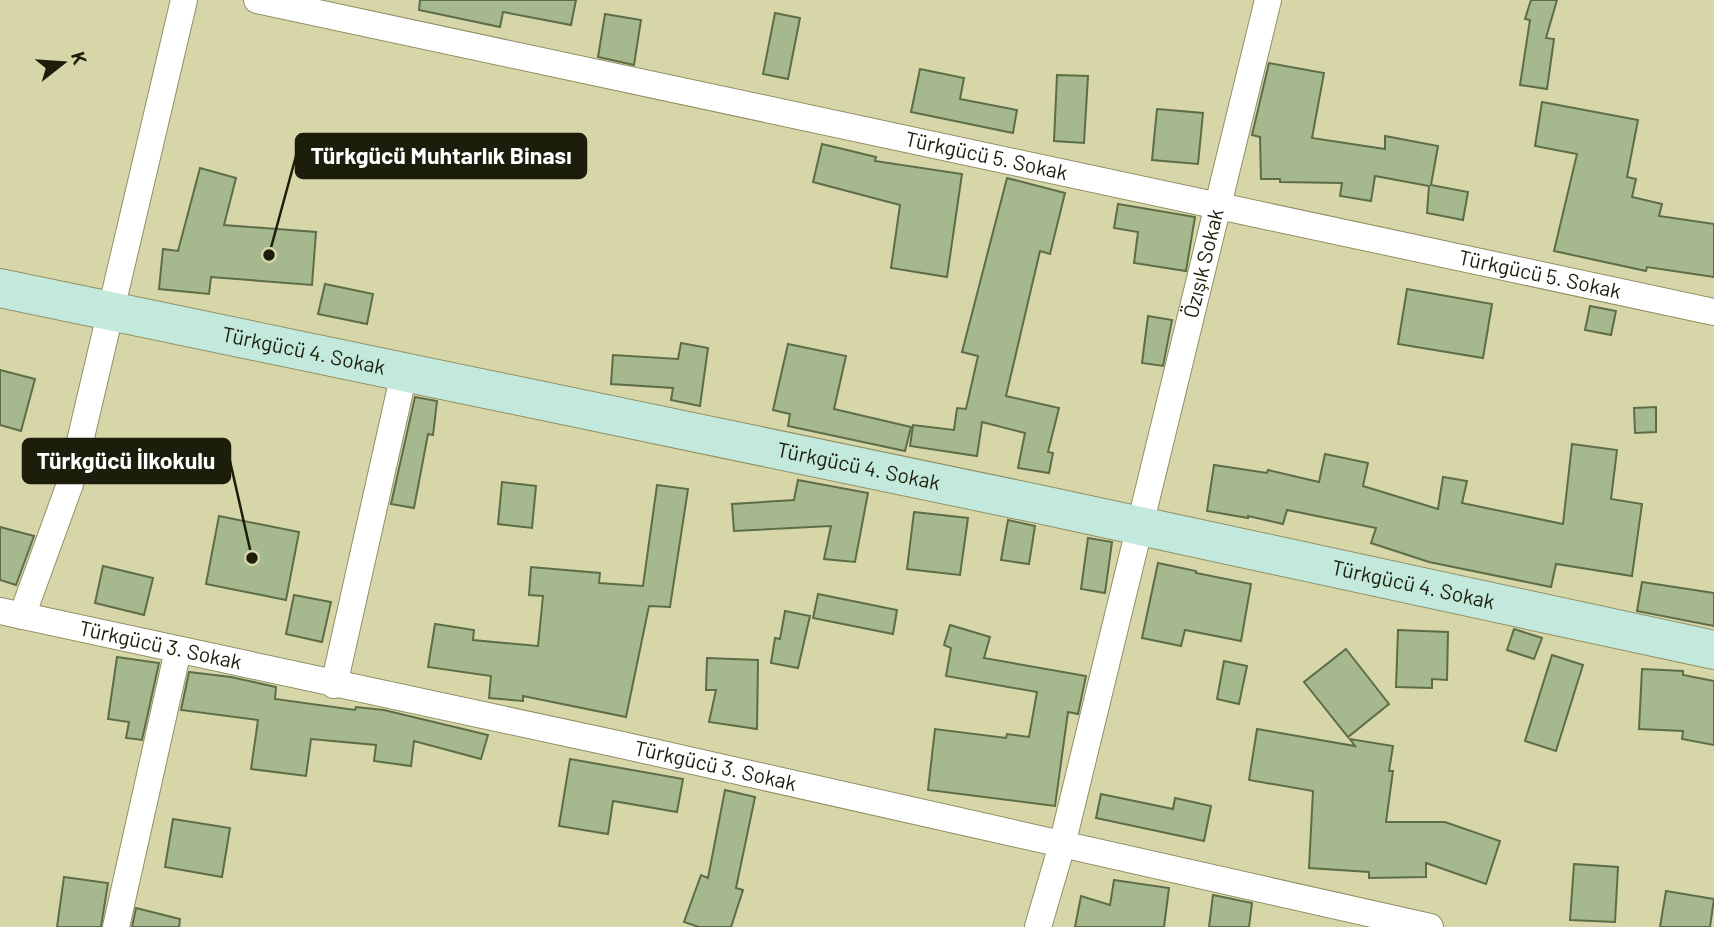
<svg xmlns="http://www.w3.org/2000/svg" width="1714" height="927" viewBox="0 0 1714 927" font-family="Barlow,sans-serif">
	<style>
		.building { fill: #a6b88e; stroke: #5d6d47; stroke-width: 2 }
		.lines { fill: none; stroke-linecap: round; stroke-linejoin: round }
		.street-casing { stroke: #919065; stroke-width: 28 }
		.secondary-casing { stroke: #919065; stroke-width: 40 }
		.street { stroke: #fff; stroke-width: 26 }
		.secondary { stroke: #c3e9dd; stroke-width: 38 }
		.labels { text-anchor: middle; stroke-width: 6; stroke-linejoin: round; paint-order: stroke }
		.street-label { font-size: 21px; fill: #1d1d0b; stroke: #d7d6a9 }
		.leader { fill: none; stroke: #1d1d0b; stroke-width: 2.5 }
		.callout-dot { fill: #1d1d0b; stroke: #d7d6a9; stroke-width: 2.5 }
		.callout { fill: #1d1d0b; stroke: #1d1d0b; stroke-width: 2.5 }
		.callout-label { font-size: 23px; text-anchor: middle; font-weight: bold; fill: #fff }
	</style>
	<rect width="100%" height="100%" fill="#d7d6a9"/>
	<!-- building -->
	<g class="building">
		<path d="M420 0H576L571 25 503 12 500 27 419 10Z"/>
		<path d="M1531 0H1557L1546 38 1554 39 1547 89 1520 85 1530 20 1525 19Z"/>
		<path d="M775 13 800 18 788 79 763 74Z"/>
		<path d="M605 14 641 20 634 65 598 57Z"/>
		<path d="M1269 63 1324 73 1312 138 1385 149V136L1438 146 1431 185 1468 192 1463 220 1427 213 1429 186 1375 176 1371 201 1340 196 1342 183 1280 182V179H1261L1260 137 1252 135Z"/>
		<path d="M920 69 964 78 960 99 1017 110 1013 133 911 112Z"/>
		<path d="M1057 75 1088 76 1084 143 1054 141Z"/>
		<path d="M1542 102 1638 120 1627 177 1636 179 1632 197 1662 204 1659 216 1714 224V277L1647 267 1646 271 1554 251 1577 154 1535 146Z"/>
		<path d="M1157 109 1203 113 1198 164 1152 160Z"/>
		<path d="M822 144 876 157 875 161 962 174 947 277 891 268 900 205 813 182Z"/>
		<path d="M200 168 236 178 224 225 316 232 312 285 211 277 209 294 159 289 163 249 178 251Z"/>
		<path d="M1007 178 1065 193 1050 254 1040 251 1006 396 1059 408 1048 452 1053 453 1049 473 1018 468 1025 433 982 422 977 456 910 446 913 425 954 430 957 408 966 409 978 356 962 352Z"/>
		<path d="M1118 204 1195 217 1186 271 1134 263 1138 232 1114 228Z"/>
		<path d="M325 284 373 294 367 324 318 314Z"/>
		<path d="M1407 289 1492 304 1483 358 1398 344Z"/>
		<path d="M1590 306 1616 311 1611 335 1585 330Z"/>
		<path d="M1148 316 1172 320 1163 366 1142 363Z"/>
		<path d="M681 343 708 348 700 406 671 400 673 388 611 384 613 355 678 359Z"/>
		<path d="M788 344 846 356 834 409 911 427 905 451 788 426 790 414 773 410Z"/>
		<path d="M0 370 35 379 21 431 0 425Z"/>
		<path d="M415 397 437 401 433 435 428 434 414 508 391 504Z"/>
		<path d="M1656 407V432L1635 433 1634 408Z"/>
		<path d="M1572 444 1617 450 1611 499 1642 504 1632 576 1556 564 1551 587 1429 562 1371 543 1376 528 1287 510 1283 524 1248 516V518L1207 511 1214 465 1267 473 1268 470 1319 482 1325 454 1368 463 1363 486 1438 509 1443 477 1467 481 1462 503 1563 524Z"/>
		<path d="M798 480 868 493 855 562 824 559 831 526 734 531 732 504 794 500Z"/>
		<path d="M502 482 536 486 532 528 498 524Z"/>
		<path d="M657 485 688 489 670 607 649 606 626 717 523 696V701L489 698 491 676 428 667 435 624 474 630 473 640 538 646 543 596 529 595 531 567 600 573 599 583 643 586Z"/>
		<path d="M914 512 968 518 960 575 907 569Z"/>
		<path d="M219 516 299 532 286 600 206 584Z"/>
		<path d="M1008 520 1035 526 1029 564 1001 560Z"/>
		<path d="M0 527 34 536 16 585 0 580Z"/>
		<path d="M1088 538 1112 542 1105 593 1081 589Z"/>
		<path d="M1158 563 1196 571V573L1251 584 1241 641 1185 630 1181 646 1142 638Z"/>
		<path d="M103 566 153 578 144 615 95 603Z"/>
		<path d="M1642 582 1714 593V626L1637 611Z"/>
		<path d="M818 594 897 610 893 634 813 618Z"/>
		<path d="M294 595 331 602 322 642 286 634Z"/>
		<path d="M785 611 810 616 798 668 771 663 775 638 780 639Z"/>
		<path d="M950 625 990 637 984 658 1086 676 1078 714 1068 712 1055 806 928 790 935 729 1006 738 1007 734 1029 737 1037 692 946 676 951 648 944 645Z"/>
		<path d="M1514 629 1542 638 1534 659 1507 650Z"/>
		<path d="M1398 630 1448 632 1447 680 1432 679V688L1396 687Z"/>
		<path d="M1346 649 1389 704 1348 737 1304 682Z"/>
		<path d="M1552 655 1583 665 1556 751 1525 741Z"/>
		<path d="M117 657 159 663 142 740 126 738 129 722 108 719Z"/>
		<path d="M707 658 758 660 757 729 709 722 716 690H706Z"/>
		<path d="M1224 661 1247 666 1239 704 1217 699Z"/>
		<path d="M1642 669 1683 671V675L1714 681V745L1682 739 1683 731 1639 729Z"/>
		<path d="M189 672 231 677 276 687 275 699 355 710 356 707 384 710 488 735 481 759 414 741 411 766 374 761 376 745 311 739 306 776 251 769 258 720 181 710Z"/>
		<path d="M1257 729 1355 746 1350 739 1393 746 1389 771H1393L1386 822H1445L1500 841 1486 884 1426 863V877L1369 878V872L1309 868 1313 791 1249 780Z"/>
		<path d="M570 759 683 779 677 812 613 801 608 834 559 826Z"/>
		<path d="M725 790 755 797 736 888 743 890 731 927H699L684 922 701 875 708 878Z"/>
		<path d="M1101 794 1173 809 1175 798 1211 806 1204 841 1096 818Z"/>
		<path d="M173 819 230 828 222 877 165 867Z"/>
		<path d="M1574 864 1618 867 1615 922 1570 920Z"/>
		<path d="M64 877 108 883 101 927H57Z"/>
		<path d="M1114 880 1169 888 1164 927H1075L1081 896 1110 905Z"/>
		<path d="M1666 891 1714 899 1710 927H1660Z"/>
		<path d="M1213 895 1252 903 1249 927H1209Z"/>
		<path d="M136 908 180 919 179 927H132Z"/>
	</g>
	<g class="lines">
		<!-- street casing -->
		<g class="street-casing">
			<g id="street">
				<path id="s1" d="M257 0 1714 312"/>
				<path id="s2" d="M0 611 622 745 1430 927"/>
				<path d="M22 616 70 484 184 0"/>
				<path d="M334 685 404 373"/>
				<path d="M116 927 178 650"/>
				<path id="s3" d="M1038 927 1062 845 1268 0"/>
			</g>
		</g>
		<!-- secondary casing -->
		<g class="secondary-casing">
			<g id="secondary">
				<path id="s4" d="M0 288 1043 505 1714 650"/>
			</g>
		</g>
		<!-- street -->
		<use href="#street" class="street"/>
		<!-- secondary -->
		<use href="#secondary" class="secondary"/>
	</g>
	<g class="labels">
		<!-- street labels -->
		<g class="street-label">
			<text dy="7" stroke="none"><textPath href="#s1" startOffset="746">Türkgücü 5. Sokak</textPath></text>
			<text dy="7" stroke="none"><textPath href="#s3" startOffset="684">Özışık Sokak</textPath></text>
			<text dy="7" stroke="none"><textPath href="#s1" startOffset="1312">Türkgücü 5. Sokak</textPath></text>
			<text dy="7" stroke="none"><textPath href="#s4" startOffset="310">Türkgücü 4. Sokak</textPath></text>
			<text dy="7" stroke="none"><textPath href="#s4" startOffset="877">Türkgücü 4. Sokak</textPath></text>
			<text dy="7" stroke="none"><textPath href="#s4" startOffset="1444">Türkgücü 4. Sokak</textPath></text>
			<text dy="7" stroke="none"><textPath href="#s2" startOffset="164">Türkgücü 3. Sokak</textPath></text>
			<text dy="7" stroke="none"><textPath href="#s2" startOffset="732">Türkgücü 3. Sokak</textPath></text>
		</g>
	</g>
	<!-- callouts -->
	<path class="leader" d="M269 255L296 156M252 558L230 461"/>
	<g class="callout-dot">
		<circle cx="269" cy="255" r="7"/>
		<circle cx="252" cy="558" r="7"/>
	</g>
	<g class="callout">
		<rect x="296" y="134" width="290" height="44" rx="7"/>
		<rect x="23" y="439" width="207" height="44" rx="7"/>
	</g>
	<g class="callout-label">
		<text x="441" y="164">Türkgücü Muhtarlık Binası</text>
		<text x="126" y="469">Türkgücü İlkokulu</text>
	</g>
	<!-- north arrow -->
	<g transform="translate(63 63) rotate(73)" stroke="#d7d6a9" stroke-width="5" paint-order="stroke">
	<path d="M0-5L12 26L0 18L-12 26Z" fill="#1d1d0b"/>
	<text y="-10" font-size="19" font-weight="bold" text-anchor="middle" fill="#1d1d0b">K</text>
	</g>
</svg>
